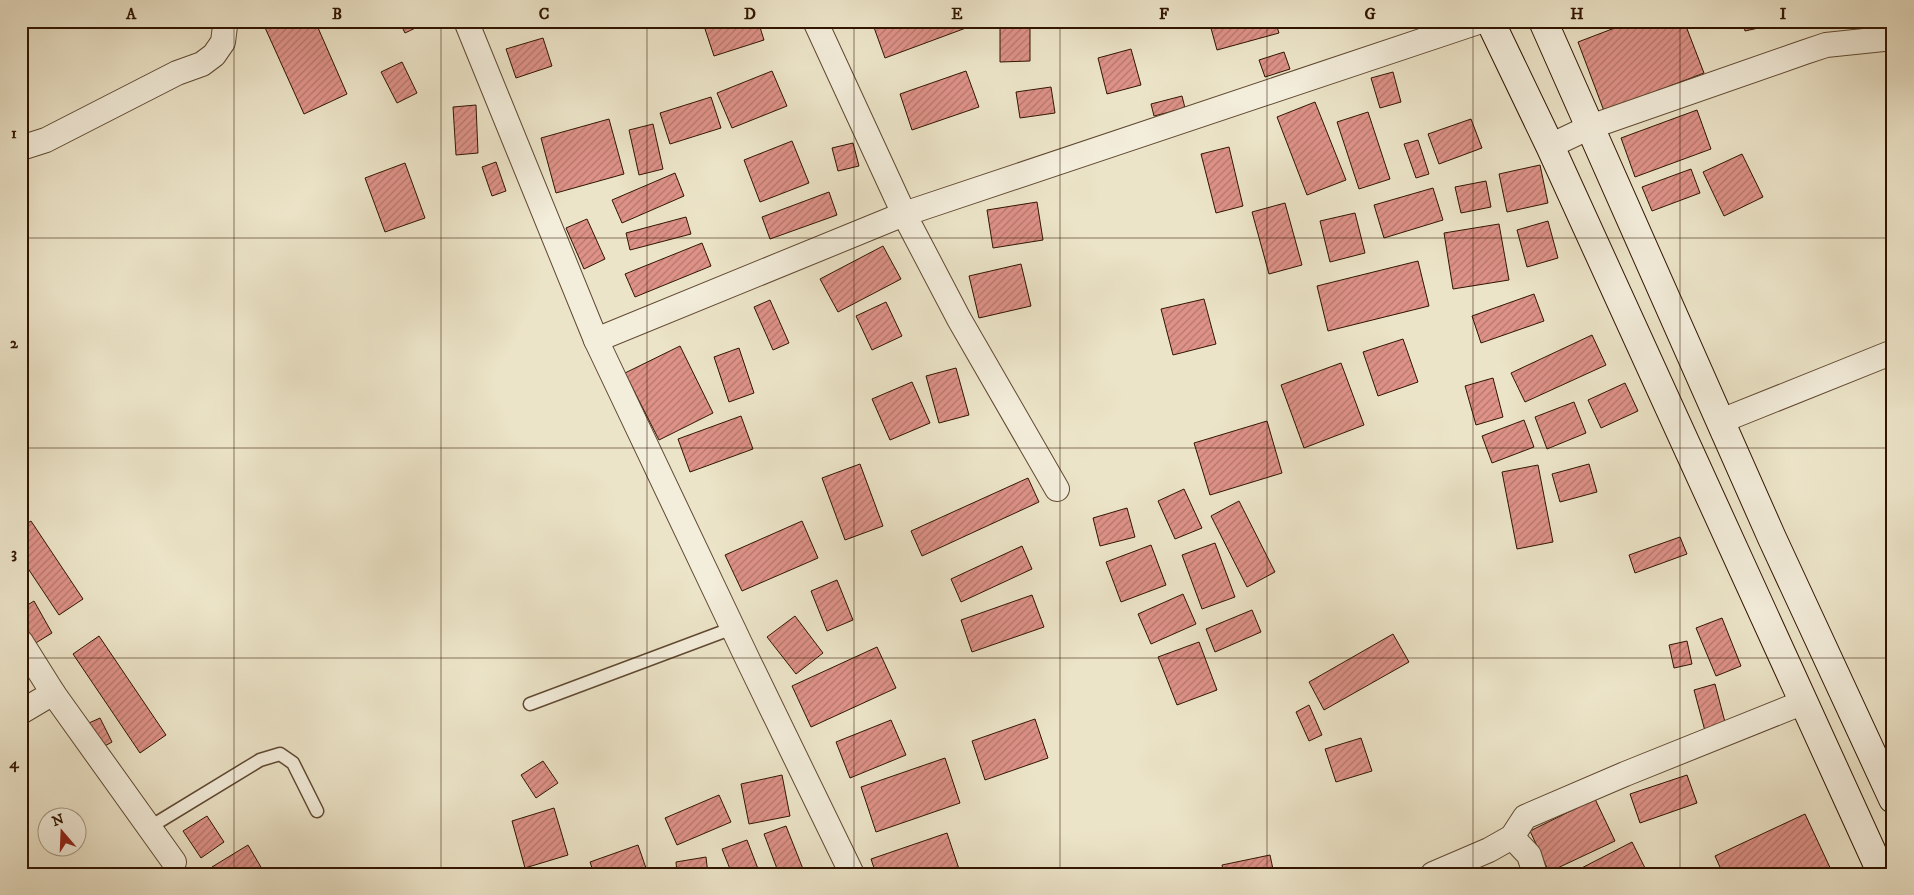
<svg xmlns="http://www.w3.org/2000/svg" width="1914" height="895" viewBox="0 0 1914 895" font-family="'IM FELL DW Pica',serif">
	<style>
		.building { fill: url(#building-hatch); stroke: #311500 }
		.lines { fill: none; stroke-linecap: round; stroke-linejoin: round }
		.lane-casing { stroke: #604932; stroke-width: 15 }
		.street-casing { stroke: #604932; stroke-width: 26 }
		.secondary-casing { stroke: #311500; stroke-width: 30 }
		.lane { stroke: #f3eddb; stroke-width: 12 }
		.street { stroke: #f3eddb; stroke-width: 24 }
		.secondary { stroke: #f3eddb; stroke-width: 28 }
		.grid { fill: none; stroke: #311500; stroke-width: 1; stroke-opacity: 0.55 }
		.neatline { fill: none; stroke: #311500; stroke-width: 2 }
		.grid-label { font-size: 16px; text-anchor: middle; font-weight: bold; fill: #311500 }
	</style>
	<defs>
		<pattern id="building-hatch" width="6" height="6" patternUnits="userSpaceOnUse" patternTransform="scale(1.25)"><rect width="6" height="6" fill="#de9288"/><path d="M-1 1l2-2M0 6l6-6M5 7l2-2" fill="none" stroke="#b5766d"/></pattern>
	</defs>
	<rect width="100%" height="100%" fill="#ece4c8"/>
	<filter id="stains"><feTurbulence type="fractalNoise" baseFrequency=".004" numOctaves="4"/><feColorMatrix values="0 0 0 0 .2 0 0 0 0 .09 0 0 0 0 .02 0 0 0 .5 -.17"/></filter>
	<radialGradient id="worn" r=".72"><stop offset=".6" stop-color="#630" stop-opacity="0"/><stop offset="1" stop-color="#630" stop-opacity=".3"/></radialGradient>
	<!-- building -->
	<g class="building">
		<path d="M262 21H315L347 94 304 114Z"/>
		<path d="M399 21H430L405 33Z"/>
		<path d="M719 21H758L764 40 714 56 704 26Z"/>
		<path d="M875 21H972L974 25 885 58 872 22Z"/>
		<path d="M1209 21H1275L1279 33 1217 50Z"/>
		<path d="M1633 21H1684L1704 73 1604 111 1578 42Z"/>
		<path d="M1704 21H1719V23L1705 26Z"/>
		<path d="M1743 21H1790L1745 31Z"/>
		<path d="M1030 23V61L1000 62V24Z"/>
		<path d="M543 38 552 66 516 78 506 49Z"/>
		<path d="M1131 49 1141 85 1107 94 1098 58Z"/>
		<path d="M1893 50V88L1886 51Z"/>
		<path d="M1284 52 1290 69 1265 77 1259 60Z"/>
		<path d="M21 54 25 65 21 67Z"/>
		<path d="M402 62 417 93 397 103 381 72Z"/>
		<path d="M772 71 787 106 732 128 717 93Z"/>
		<path d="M966 71 979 107 912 130 900 94Z"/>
		<path d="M1393 72 1401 102 1380 108 1371 78Z"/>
		<path d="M1051 87 1055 113 1020 118 1016 92Z"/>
		<path d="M1182 96 1185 108 1154 116 1151 104Z"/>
		<path d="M711 97 721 128 670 144 660 113Z"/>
		<path d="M1315 102 1346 180 1307 195 1277 117Z"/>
		<path d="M476 105 478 153 456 155 453 107Z"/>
		<path d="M1697 110 1711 149 1635 177 1621 138Z"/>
		<path d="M1368 112 1390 179 1359 189 1337 122Z"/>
		<path d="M609 119 624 174 556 193 541 138Z"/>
		<path d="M1471 119 1482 148 1439 164 1428 134Z"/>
		<path d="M653 124 663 169 639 175 629 130Z"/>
		<path d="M1418 140 1429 174 1416 178 1404 144Z"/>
		<path d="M792 141 809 183 760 202 744 160Z"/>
		<path d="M853 143 859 166 838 171 832 148Z"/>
		<path d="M1229 147 1243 206 1216 213 1201 154Z"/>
		<path d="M1742 154 1763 197 1724 216 1703 172Z"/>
		<path d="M496 162 506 191 492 196 482 167Z"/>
		<path d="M405 163 425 218 385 232 365 178Z"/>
		<path d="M1540 165 1548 203 1507 212 1499 174Z"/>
		<path d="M1691 169 1700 193 1652 211 1642 187Z"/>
		<path d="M675 173 684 196 622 223 612 200Z"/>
		<path d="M1486 181 1491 207 1461 213 1455 187Z"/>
		<path d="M1433 188 1443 220 1384 238 1374 205Z"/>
		<path d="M829 192 837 215 770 239 762 217Z"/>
		<path d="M1037 202 1043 240 993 248 987 210Z"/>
		<path d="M1285 203 1302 265 1269 274 1252 212Z"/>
		<path d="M1355 213 1365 253 1330 262 1320 221Z"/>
		<path d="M686 217 691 234 630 250 626 233Z"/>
		<path d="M587 219 605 259 584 269 566 228Z"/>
		<path d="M1548 221 1558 258 1527 267 1517 230Z"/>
		<path d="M1499 224 1509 280 1453 289 1444 233Z"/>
		<path d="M702 243 711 266 635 297 625 274Z"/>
		<path d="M883 246 901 279 838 312 820 279Z"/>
		<path d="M1418 261 1429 306 1328 331 1317 286Z"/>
		<path d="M1021 264 1031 306 979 318 969 276Z"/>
		<path d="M1534 294 1544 321 1481 343 1472 316Z"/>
		<path d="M1204 299 1216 344 1173 355 1161 309Z"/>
		<path d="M770 300 789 343 773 350 754 307Z"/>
		<path d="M886 302 902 336 872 350 856 316Z"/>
		<path d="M1592 335 1606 365 1525 402 1511 373Z"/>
		<path d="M1403 339 1418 382 1378 396 1363 352Z"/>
		<path d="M680 346 713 413 659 440 625 373Z"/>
		<path d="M739 348 754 393 729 402 714 357Z"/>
		<path d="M1341 363 1364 425 1304 448 1281 385Z"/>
		<path d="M956 368 969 415 939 423 926 376Z"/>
		<path d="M1493 378 1503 417 1476 425 1465 386Z"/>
		<path d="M912 382 930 423 890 440 872 399Z"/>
		<path d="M1625 383 1638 411 1601 428 1588 400Z"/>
		<path d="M1574 402 1586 433 1547 449 1535 417Z"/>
		<path d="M741 416 753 449 690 472 678 439Z"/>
		<path d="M1524 420 1534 447 1492 463 1482 436Z"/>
		<path d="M1267 421 1282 473 1210 495 1194 443Z"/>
		<path d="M860 464 883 526 845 540 822 478Z"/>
		<path d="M1589 464 1597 492 1560 502 1552 474Z"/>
		<path d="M1538 465 1553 542 1517 549 1502 472Z"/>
		<path d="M1028 478 1039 502 922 556 911 531Z"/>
		<path d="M1184 489 1202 528 1175 539 1158 501Z"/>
		<path d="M1239 501 1275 572 1247 587 1211 516Z"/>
		<path d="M1127 508 1135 537 1100 546 1093 518Z"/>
		<path d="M31 521 83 599 59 615 21 558V527Z"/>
		<path d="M802 521 818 558 742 591 725 555Z"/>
		<path d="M1680 537 1687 554 1635 573 1629 555Z"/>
		<path d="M1215 543 1235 597 1202 609 1182 555Z"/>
		<path d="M1151 545 1166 585 1121 602 1106 562Z"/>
		<path d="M1022 546 1032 569 961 602 951 579Z"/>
		<path d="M837 580 853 620 827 631 811 591Z"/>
		<path d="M1183 594 1196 624 1151 644 1138 614Z"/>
		<path d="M1032 595 1044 627 972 652 961 620Z"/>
		<path d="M34 601 52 633 34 644 21 621V609Z"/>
		<path d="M1252 610 1261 632 1215 652 1206 629Z"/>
		<path d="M795 616 823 653 796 674 767 637Z"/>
		<path d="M1722 618 1741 666 1716 676 1696 628Z"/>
		<path d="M1393 634 1409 662 1324 710 1309 682Z"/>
		<path d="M99 636 166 735 140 753 73 654Z"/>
		<path d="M1687 641 1692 664 1674 668 1669 645Z"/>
		<path d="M1199 642 1217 690 1177 705 1158 657Z"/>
		<path d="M877 647 896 688 811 727 792 686Z"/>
		<path d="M1715 684 1726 726 1705 731 1694 690Z"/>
		<path d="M1309 705 1322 735 1309 741 1296 712Z"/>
		<path d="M100 718 112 742 101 748 89 723Z"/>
		<path d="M1035 719 1048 758 985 780 972 741Z"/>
		<path d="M891 720 906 755 850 778 836 742Z"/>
		<path d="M1361 738 1372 771 1336 782 1325 749Z"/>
		<path d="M945 758 960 803 876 832 861 787Z"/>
		<path d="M543 761 558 783 536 798 521 775Z"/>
		<path d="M782 775 790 816 749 824 741 784Z"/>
		<path d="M1687 775 1697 803 1640 823 1630 794Z"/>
		<path d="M719 795 731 822 677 845 665 818Z"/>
		<path d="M1595 799 1615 841 1549 872 1530 831Z"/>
		<path d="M554 808 568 855 525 868 512 821Z"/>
		<path d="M1805 814 1833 874H1723L1715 856Z"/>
		<path d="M207 816 224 842 201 858 183 831Z"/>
		<path d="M786 826 805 874H779L764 834Z"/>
		<path d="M947 833 960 872 955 874H876L871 859Z"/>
		<path d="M747 840 760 874H732L722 849Z"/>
		<path d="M1632 842 1648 874H1570Z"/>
		<path d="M248 845 265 874H217L212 867Z"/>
		<path d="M638 845 648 874H594L590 862Z"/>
		<path d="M1270 855 1274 874H1224L1222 865Z"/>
		<path d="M706 857 708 874H677L676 862Z"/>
	</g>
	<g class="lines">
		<!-- lane casing -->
		<g class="lane-casing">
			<g id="lane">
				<path d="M530 704 733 628"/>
				<path d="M150 827 260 760 280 754 293 763 317 811"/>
			</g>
		</g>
		<!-- street casing -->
		<g class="street-casing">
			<g id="street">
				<path d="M466 21 596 340 904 214 815 21"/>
				<path d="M1550 146 1590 127 1805 52 1826 45 1893 38"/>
				<path d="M21 148 46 140 177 73 202 64 214 55 223 42 225 26 224 21"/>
				<path d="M596 340 748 660 852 874"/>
				<path d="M1721 421 1893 352"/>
				<path d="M1057 489 959 319 904 214 1481 21"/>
				<path d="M21 642 53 693 21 712"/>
				<path d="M53 693 174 862"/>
				<path d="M1512 837 1529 855 1535 874"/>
				<path d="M1433 874 1489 850 1512 837 1525 817 1625 774 1804 702"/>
			</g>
		</g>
		<!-- secondary casing -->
		<g class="secondary-casing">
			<g id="secondary">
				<path d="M1490 21 1550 146 1882 874"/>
				<path d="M1543 21 1772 538 1893 799"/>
			</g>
		</g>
		<!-- lane -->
		<use href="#lane" class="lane"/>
		<!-- street -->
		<use href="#street" class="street"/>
		<!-- secondary -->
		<use href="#secondary" class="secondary"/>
	</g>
	<!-- grid -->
	<path class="grid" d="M234 21V874M441 21V874M647 21V874M854 21V874M1060 21V874M1267 21V874M1473 21V874M1680 21V874M21 238H1893M21 448H1893M21 658H1893"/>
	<!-- margin -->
	<rect width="1914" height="895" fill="none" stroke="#ece4c8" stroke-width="55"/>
	<!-- north arrow -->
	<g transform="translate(62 832) rotate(341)"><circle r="24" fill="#f3eddb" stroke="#a59783"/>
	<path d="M0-4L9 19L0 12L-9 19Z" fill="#8f2418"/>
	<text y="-8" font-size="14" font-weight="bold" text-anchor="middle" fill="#311500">N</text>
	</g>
	<rect x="28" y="28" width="1858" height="840" class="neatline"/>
	<g class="grid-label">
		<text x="131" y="19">A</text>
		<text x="337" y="19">B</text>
		<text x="544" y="19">C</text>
		<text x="750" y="19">D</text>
		<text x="957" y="19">E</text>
		<text x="1164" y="19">F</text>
		<text x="1370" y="19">G</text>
		<text x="1577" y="19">H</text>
		<text x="1783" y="19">I</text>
		<text x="14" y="138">1</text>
		<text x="14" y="348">2</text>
		<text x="14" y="558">3</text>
		<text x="14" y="768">4</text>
	</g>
	<rect width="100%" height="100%" filter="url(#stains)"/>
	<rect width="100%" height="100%" fill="url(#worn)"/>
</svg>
